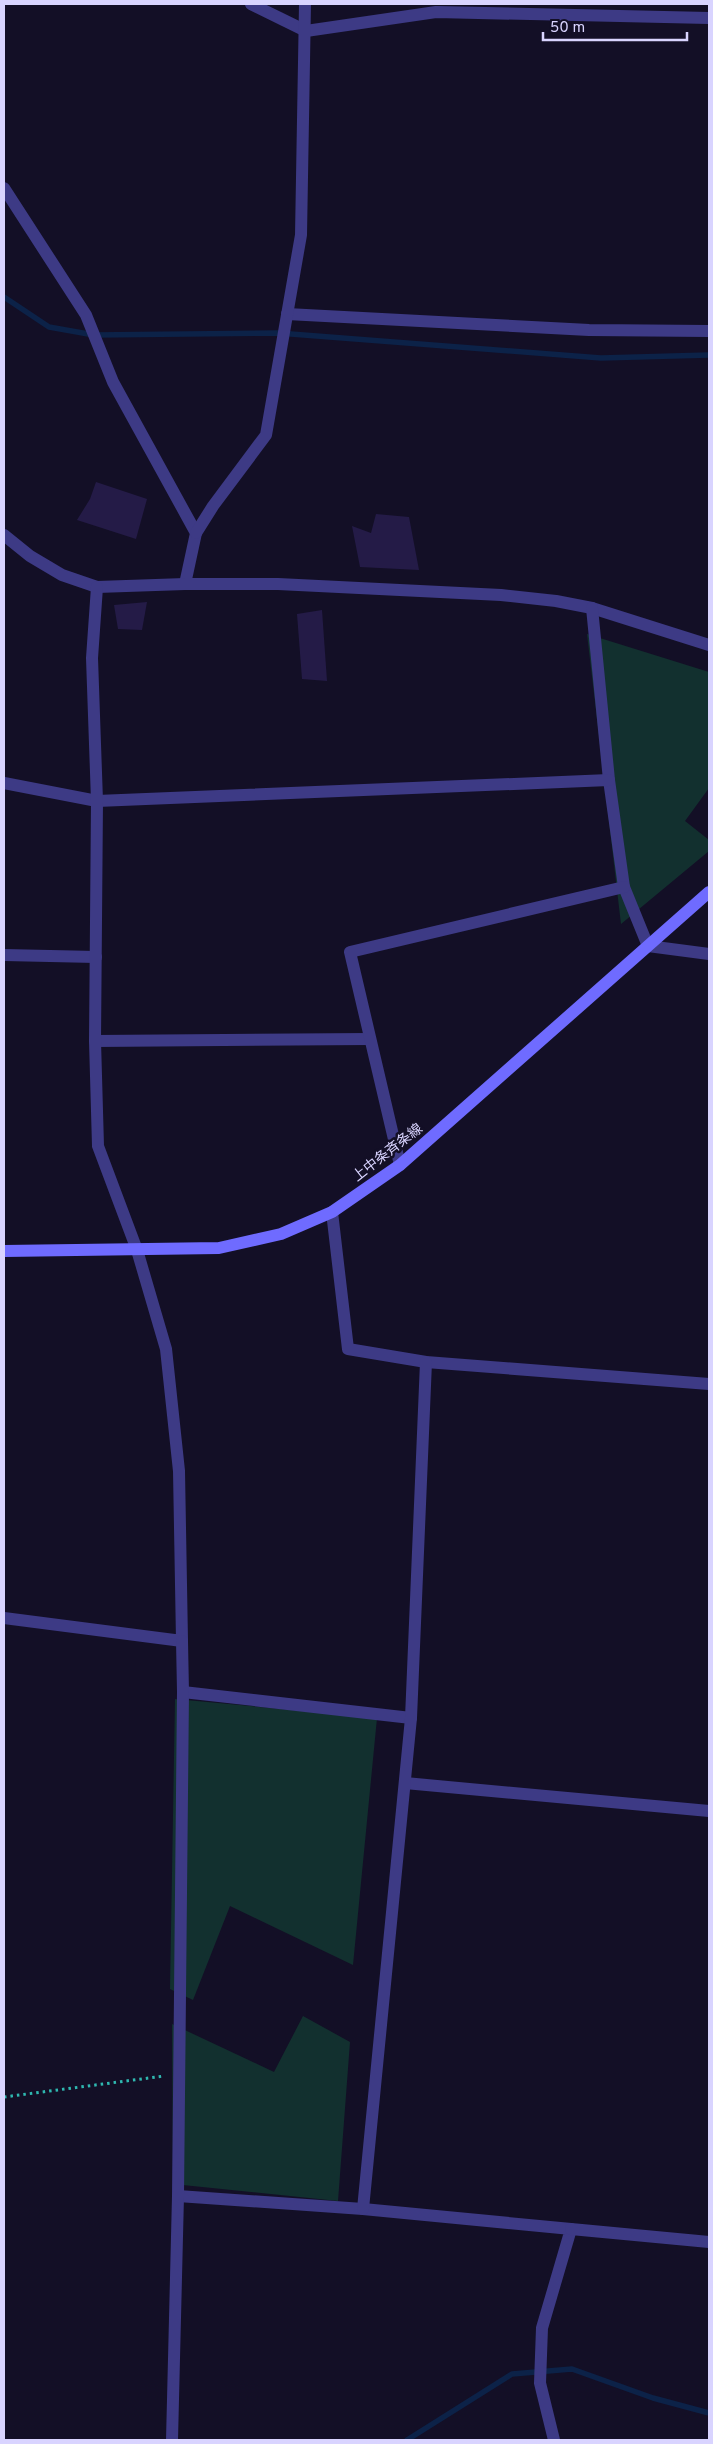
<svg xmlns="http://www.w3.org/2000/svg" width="713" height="2444" viewBox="0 0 713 2444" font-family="Overpass,'Noto Sans JP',sans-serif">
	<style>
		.green { fill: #12302f }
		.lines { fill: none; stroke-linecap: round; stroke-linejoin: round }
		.stream { stroke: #0c2248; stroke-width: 5.5 }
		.building { fill: #241b47 }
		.path { stroke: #2fb8b0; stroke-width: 3; stroke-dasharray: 2.5 4; stroke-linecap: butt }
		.minor { stroke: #3d3a85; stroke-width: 12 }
		.secondary { stroke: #6f6bff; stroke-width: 12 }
		.labels { text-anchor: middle; stroke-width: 5; stroke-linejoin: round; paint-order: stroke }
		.street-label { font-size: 14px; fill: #d9d4ff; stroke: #130f26 }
	</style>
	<rect width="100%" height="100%" fill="#130f26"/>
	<!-- green -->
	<g class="green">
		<path d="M587 634 709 672V788L685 821 709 840V851L621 924Z"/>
		<path d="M175 1699 377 1718 353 1965 230 1906 193 2000 170 1989Z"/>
		<path d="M303 2016 350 2042 338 2201 173 2184 172 2024 274 2072Z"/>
	</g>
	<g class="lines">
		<!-- stream -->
		<g class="stream">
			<path d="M4 297 49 327 94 335 278 333 601 358 709 355"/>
			<path d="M407 2440 512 2374 572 2369 653 2398 709 2413"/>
		</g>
	</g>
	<!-- building -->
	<g class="building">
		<path d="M96 482 147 499 136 539 77 520 90 499Z"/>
		<path d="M376 514 409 517 419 570 360 567 352 526 371 533Z"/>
		<path d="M147 602 142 630 118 629 114 605Z"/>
		<path d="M322 610 327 681 302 679 297 614Z"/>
	</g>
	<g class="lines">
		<!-- path -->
		<path class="path" d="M4 2097 164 2076"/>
		<!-- minor -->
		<g class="minor">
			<path d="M251 4 306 31 436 12 709 18"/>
			<path d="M4 188 86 315 113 382 196 533 185 584"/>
			<path d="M287 314 589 330 709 331"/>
			<path d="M196 533 213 506 266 435 301 235 305 4"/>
			<path d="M4 535 30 556 62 575 97 587 185 584H278L501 595 556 601 592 608 709 645"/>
			<path d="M592 608 609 780 624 887 648 946 709 954"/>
			<path d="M4 783 97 801 609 780"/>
			<path d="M4 955 96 957"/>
			<path d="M95 1041 370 1039"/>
			<path d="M400 1165 350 952 624 887"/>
			<path d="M332 1212 348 1349 426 1362 709 1384"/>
			<path d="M4 1618 182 1641 179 1471 166 1349 137 1250 98 1146 95 1041 97 801 92 658 97 587"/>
			<path d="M183 1692 411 1718"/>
			<path d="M405 1783 709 1811"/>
			<path d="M178 2196 363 2209 571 2229 542 2328 540 2383 554 2440"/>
			<path d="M363 2209 411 1718 426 1362"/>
			<path d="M571 2229 709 2242"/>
			<path d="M172 2440 178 2196 183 1692 182 1641"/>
		</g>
		<!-- secondary -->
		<path class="secondary" d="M4 1251 219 1248 281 1234 332 1212 400 1165 709 892"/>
	</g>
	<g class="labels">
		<!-- street labels -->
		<g class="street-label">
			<text transform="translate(387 1152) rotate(-38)" y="5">上中条斉条線</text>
		</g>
	</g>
	<!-- border -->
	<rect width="713" height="2444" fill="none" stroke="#d9d4ff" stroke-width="10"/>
	<!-- scale -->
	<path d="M543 32v8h144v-8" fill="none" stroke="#d9d4ff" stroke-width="2.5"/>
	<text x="550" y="32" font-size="15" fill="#d9d4ff" stroke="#130f26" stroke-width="4" paint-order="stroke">50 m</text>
</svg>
